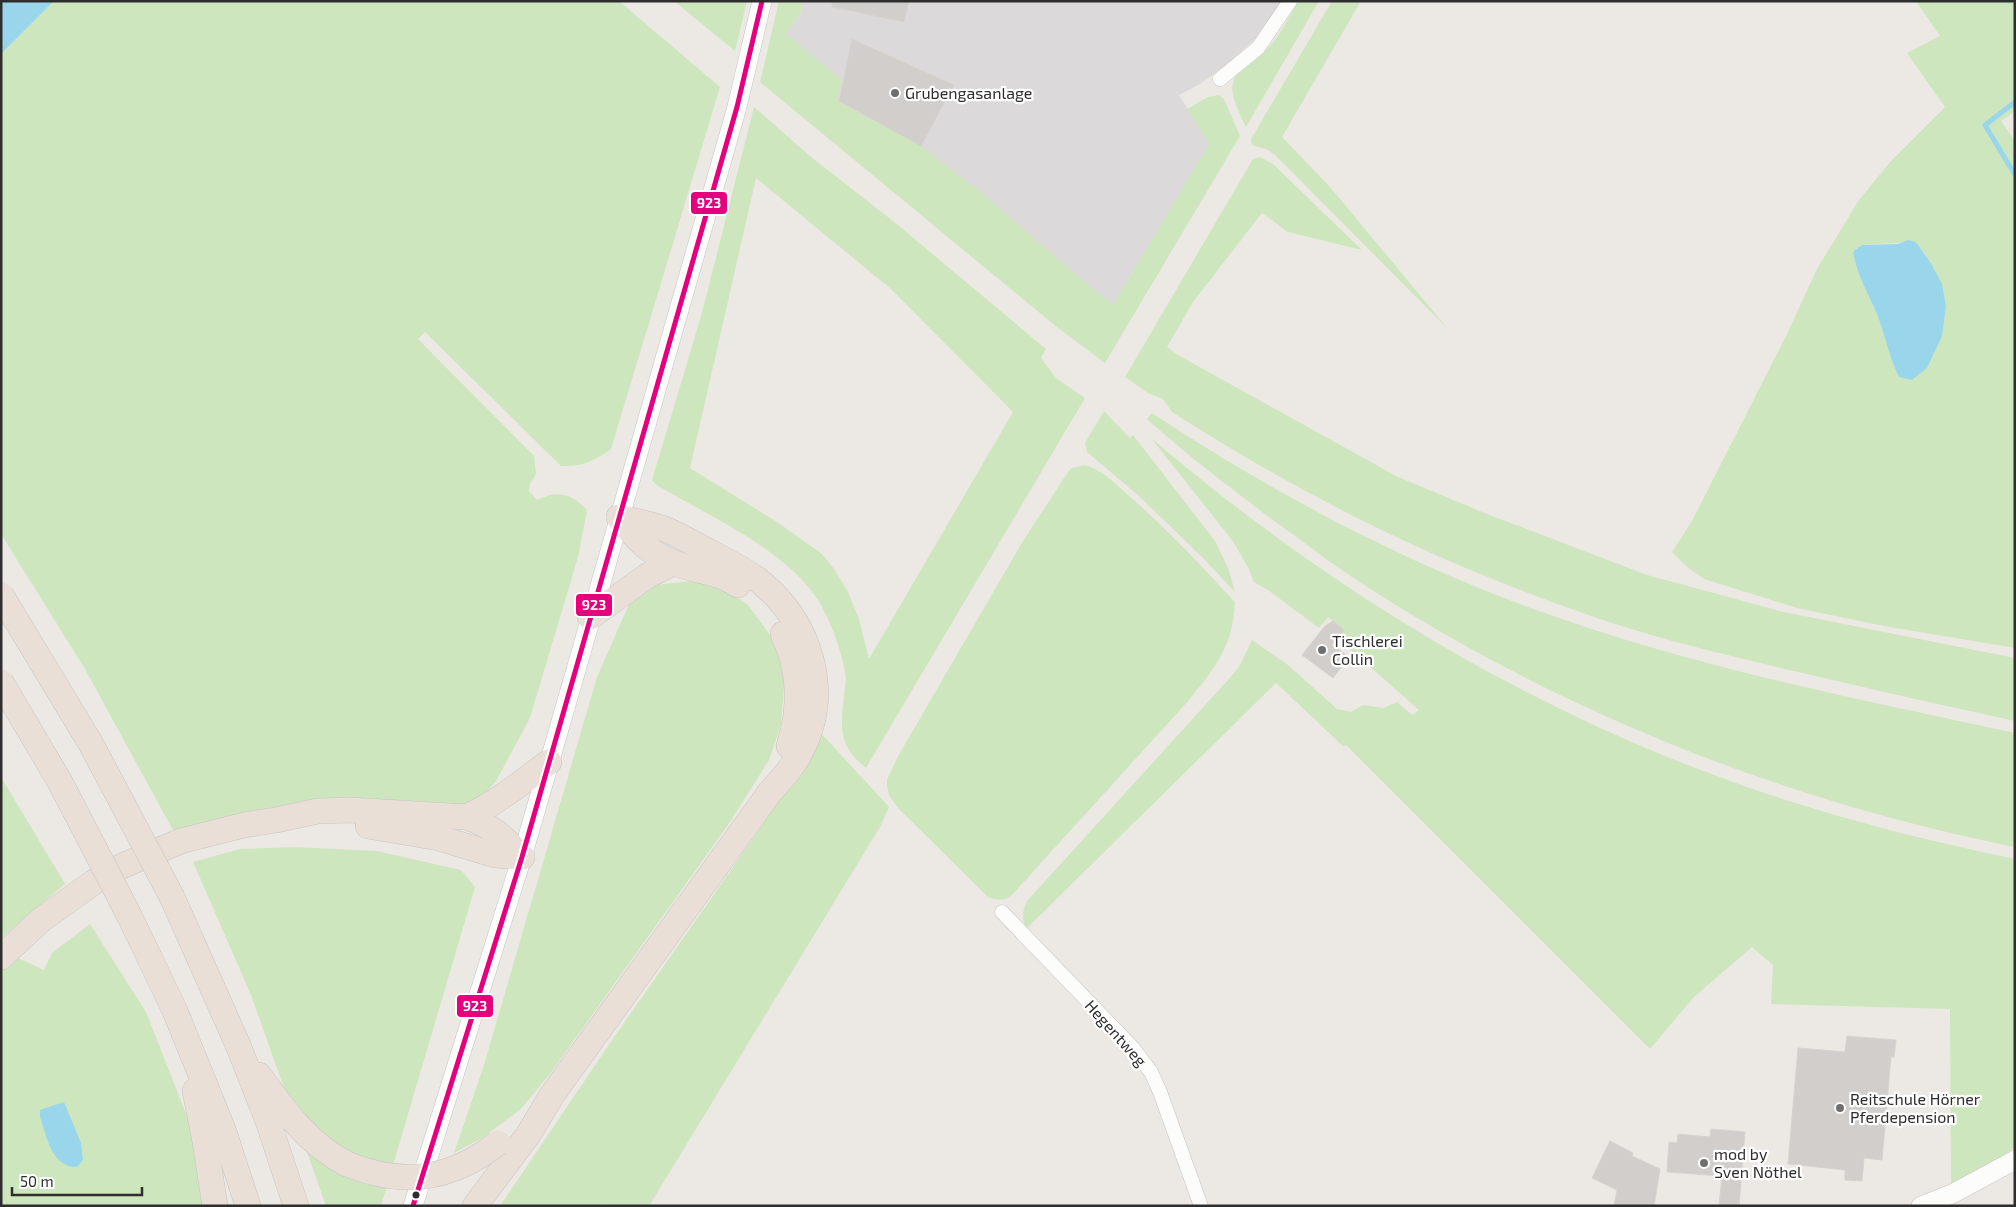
<svg xmlns="http://www.w3.org/2000/svg" width="2016" height="1207" viewBox="0 0 2016 1207" font-family="'Exo 2',sans-serif">
	<style>
		.industrial { fill: #dcd9db }
		.green { fill: #cee6be; fill-rule: evenodd }
		.water { fill: #99d6ec }
		.lines { fill: none; stroke-linecap: round; stroke-linejoin: round }
		.stream { stroke: #99d6ec; stroke-width: 5 }
		.building { fill: #d1cecb; stroke: #d7d4d0 }
		.minor-casing { stroke: #c5c4c5; stroke-width: 15 }
		.secondary-casing { stroke: #c5c4c5; stroke-width: 20 }
		.motorway-casing { stroke: #c6c5c4; stroke-width: 26 }
		.minor { stroke: #fcfcfb; stroke-width: 14 }
		.secondary { stroke: #fcfcfb; stroke-width: 19 }
		.motorway { stroke: #eadfd6; stroke-width: 25 }
		.motorway-bridge-casing { stroke: #c6c5c4; stroke-width: 26; stroke-linecap: butt }
		.motorway-bridge { stroke: #eadfd6; stroke-width: 25 }
		.bus-1-casing { stroke: #fff; stroke-width: 9 }
		.bus-1 { stroke: #e5007d; stroke-width: 5 }
		.poi-dot { fill: #706f6e; stroke: #fff; stroke-width: 2 }
		.bus-dot { fill: #2e2e2e; stroke: #fff; stroke-width: 2 }
		.labels { text-anchor: middle; stroke-width: 4.5; stroke-linejoin: round; paint-order: stroke }
		.poi-label { font-size: 16px; fill: #2e2e2e; stroke: #fff; text-anchor: start }
		.street-label { font-size: 16px; fill: #2e2e2e; stroke: #fff }
		.line-badge { stroke: #fff; stroke-width: 2 }
		.badge-label { font-size: 14px; text-anchor: middle; font-weight: bold; fill: #fff }
	</style>
	<rect width="100%" height="100%" fill="#ece8e4"/>
	<!-- industrial -->
	<path class="industrial" d="M803 1H1281L1261 34 1225 66 1200 84 1179 95 1210 143 1113 305 837 100 785 33 800 16Z"/>
	<!-- green -->
	<g class="green">
		<path d="M54 1H619L720 87 611 449C595 461 581 467 561 466L425 332 418 339 534 456 536 474 530 484 529 491 537 500C558 490 571 493 587 510L578 557 530 718 496 781 476 804 174 832 85 669 1 534V54Z"/>
		<path d="M674 1H747L735 51Z"/>
		<path d="M779 1H803L800 16 785 33 842 80 837 100 921 146 983 194 1088 285 1113 305 1209 144 1187 109 1208 97 1219 95 1224 99 1240 136 1105 363 1058 328 760 82Z"/>
		<path d="M1298 1H1319L1246 127C1240 113 1228 94 1234 79 1240 67 1257 59 1266 50 1280 37 1288 18 1298 1Z"/>
		<path d="M1332 1H1361L1282 137 1331 188 1447 328 1275 155 1268 150 1252 145 1251 139Z"/>
		<path d="M1916 1H2015V111L2001 121 2015 141V648L1884 626 1797 608 1704 579 1687 567 1672 552 1692 521 1787 334 1817 269 1859 200 1891 161 1945 107 1907 53 1940 36ZM1916 242C1933 266 1941 277 1946 306L1899 377C1889 357 1885 335 1877 314 1868 293 1857 276 1853 253L1862 245Z"/>
		<path d="M754 107 811 157 893 221 1046 349 1041 358 1056 378 1085 398 866 768C839 747 840 729 844 697 844 691 846 684 846 678 843 654 831 621 818 600 785 549 709 516 658 486L652 480 702 313ZM756 178 891 289 1013 412 869 659 859 619 848 592 835 570 822 554 777 522 690 468Z"/>
		<path d="M1260 157 1273 164 1362 250 1288 232 1262 213 1193 302 1167 347 1178 355 1398 477 1487 514 1647 575 1784 612 2015 658V721C1942 705 1870 689 1798 672 1731 656 1665 641 1600 619 1446 567 1309 500 1172 412L1163 399 1148 393 1125 377 1253 159Z"/>
		<path d="M1104 411 1130 438 1133 435 1215 541 1228 568 1235 592 1202 557 1139 496 1087 452 1085 443Z"/>
		<path d="M1152 413C1270 491 1395 558 1528 607 1685 665 1851 698 2015 733V847C1782 800 1560 712 1361 583 1333 565 1305 543 1277 523 1233 490 1188 456 1147 419Z"/>
		<path d="M1151 438C1342 601 1562 731 1802 805 1872 827 1943 844 2015 859V1147L2001 1157 1951 1184 1950 1009 1771 1004 1773 965 1752 947 1694 997 1650 1049 1346 745 1344 747 1276 683 1026 929C1022 918 1022 911 1027 901L1227 681 1239 667 1252 640 1288 665 1337 709 1351 712 1363 705 1384 708 1397 702 1412 715 1419 710 1337 638 1344 630 1328 617 1319 628 1268 590 1254 582 1249 569 1232 540Z"/>
		<path d="M1084 465C1102 469 1114 483 1128 495 1166 528 1201 565 1235 602 1233 646 1216 667 1189 700L1012 895C1004 901 997 901 988 897L898 808 889 795 887 786V780L897 758 1023 541 1068 472 1072 468Z"/>
		<path d="M703 580 723 587 748 605 773 639 785 675 781 725 769 760 728 825 550 1074 520 1110 482 1138 454 1153 484 1065 597 677 630 602 645 589 663 584Z"/>
		<path d="M819 731 889 807 880 827 649 1206H611L605 1204 604 1206H500L610 1043 812 754Z"/>
		<path d="M1 777 65 884 2 937 18 958 44 970 52 953 90 924 146 1012 200 1149 205 1206H1Z"/>
		<path d="M294 847 377 851 461 870 475 887 381 1206H326L251 995 193 862 240 849Z"/>
	</g>
	<!-- water -->
	<g class="water">
		<path d="M1 1H54L1 54Z"/>
		<path d="M1908 240 1916 242 1932 265 1942 284 1946 306 1942 336 1927 368 1912 380 1899 377C1889 357 1885 335 1877 314 1868 293 1857 276 1853 252L1862 245 1898 244Z"/>
		<path d="M64 1102 81 1143 83 1160 77 1167C51 1167 47 1137 40 1117V1110Z"/>
	</g>
	<g class="lines">
		<!-- stream -->
		<path class="stream" d="M2015 102 1985 125 2015 175"/>
	</g>
	<!-- building -->
	<g class="building">
		<path d="M832 1H909L904 22 832 7Z"/>
		<path d="M852 39 954 85 921 146 839 101Z"/>
		<path d="M1333 621 1344 630 1332 645 1349 657 1333 678 1302 655 1325 626Z"/>
		<path d="M1847 1036 1896 1040 1894 1057H1891L1882 1160 1864 1158 1862 1181 1845 1180V1170L1788 1164 1798 1048 1845 1052Z"/>
		<path d="M1711 1129 1745 1132 1739 1206H1719L1722 1176 1667 1172 1669 1142 1677 1143 1678 1134 1710 1137Z"/>
		<path d="M1610 1141 1633 1153 1632 1156 1660 1169 1654 1206H1614L1617 1190 1592 1178Z"/>
	</g>
	<g class="lines">
		<!-- minor casing -->
		<g class="minor-casing">
			<g id="minor">
				<path d="M1220 79 1258 48 1290 1"/>
				<path d="M1002 912 1132 1047 1151 1072 1160 1092 1201 1206"/>
			</g>
		</g>
		<!-- secondary casing -->
		<g class="secondary-casing">
			<g id="secondary">
				<path d="M413 1206 522 857 578 663 737 107 762 1"/>
				<path d="M1921 1206 1952 1194 2015 1160"/>
			</g>
		</g>
		<!-- motorway casing -->
		<g class="motorway-casing">
			<g id="motorway">
				<path d="M619 517C634 536 648 553 672 562 694 572 715 570 738 585"/>
				<path d="M590 617 647 576 673 563"/>
				<path d="M783 634C800 669 801 708 789 746"/>
				<path d="M466 817C497 803 522 782 549 762"/>
				<path d="M368 826 439 838 495 855 522 857"/>
				<path d="M172 897 238 1045 268 1121 296 1206"/>
				<path d="M130 917 175 1011 224 1132 248 1206"/>
				<path d="M1 957 41 920 94 882 122 866 181 841 244 825 276 820 318 811 350 810 466 817C493 826 503 837 522 857"/>
				<path d="M259 1075C283 1109 309 1145 347 1164"/>
				<path d="M195 1091 205 1141 215 1206"/>
				<path d="M475 1206 528 1135 552 1095 770 792C782 779 794 766 802 749 831 692 811 625 763 584 747 570 726 561 708 551 694 544 681 536 667 530 652 524 634 521 619 517"/>
			</g>
		</g>
		<!-- minor -->
		<use href="#minor" class="minor"/>
		<!-- secondary -->
		<use href="#secondary" class="secondary"/>
		<!-- motorway -->
		<use href="#motorway" class="motorway"/>
		<!-- motorway-bridge casing -->
		<g class="motorway-bridge-casing">
			<g id="motorway-bridge">
				<path d="M1 595 91 744 172 897"/>
				<path d="M1 682 60 782 130 917"/>
				<path d="M347 1164C403 1187 451 1180 498 1143"/>
			</g>
		</g>
		<!-- motorway-bridge -->
		<use href="#motorway-bridge" class="motorway-bridge"/>
		<!-- bus-1 casing -->
		<g class="bus-1-casing">
			<path id="bus-1" d="M413 1206 522 857 737 107 762 1"/>
		</g>
		<!-- bus-1 -->
		<use href="#bus-1" class="bus-1"/>
	</g>
	<!-- markers -->
	<g class="poi-dot">
		<circle cx="895" cy="93" r="5"/>
		<circle cx="1322" cy="650" r="5"/>
		<circle cx="1840" cy="1108" r="5"/>
		<circle cx="1704" cy="1163" r="5"/>
	</g>
	<circle class="bus-dot" cx="416" cy="1195" r="4.5"/>
	<g class="labels">
		<!-- poi labels -->
		<g class="poi-label">
			<text x="905" y="99">Grubengasanlage</text>
			<text x="1332" y="647">Tischlerei<tspan x="1332" dy="18">Collin</tspan></text>
			<text x="1850" y="1105">Reitschule Hörner<tspan x="1850" dy="18">Pferdepension</tspan></text>
			<text x="1714" y="1160">mod by<tspan x="1714" dy="18">Sven Nöthel</tspan></text>
		</g>
		<!-- street labels -->
		<g class="street-label">
			<text transform="translate(1116 1033) rotate(48)" y="6">Hegentweg</text>
		</g>
	</g>
	<g class="line-badge">
		<rect x="690" y="191" width="38" height="24" rx="5" fill="#e5007d"/>
		<rect x="575" y="593" width="38" height="24" rx="5" fill="#e5007d"/>
		<rect x="456" y="994" width="38" height="24" rx="5" fill="#e5007d"/>
	</g>
	<g class="badge-label">
		<text x="709" y="208">923</text>
		<text x="594" y="610">923</text>
		<text x="475" y="1011">923</text>
	</g>
	<!-- border -->
	<rect width="2016" height="1207" fill="none" stroke="#2e2e2e" stroke-width="5"/>
	<!-- scale -->
	<path d="M12 1187v8h130v-8" fill="none" stroke="#2e2e2e" stroke-width="2.5"/>
	<text x="20" y="1187" font-size="15" fill="#2e2e2e" stroke="#ffffff" stroke-width="4" paint-order="stroke">50 m</text>
</svg>
